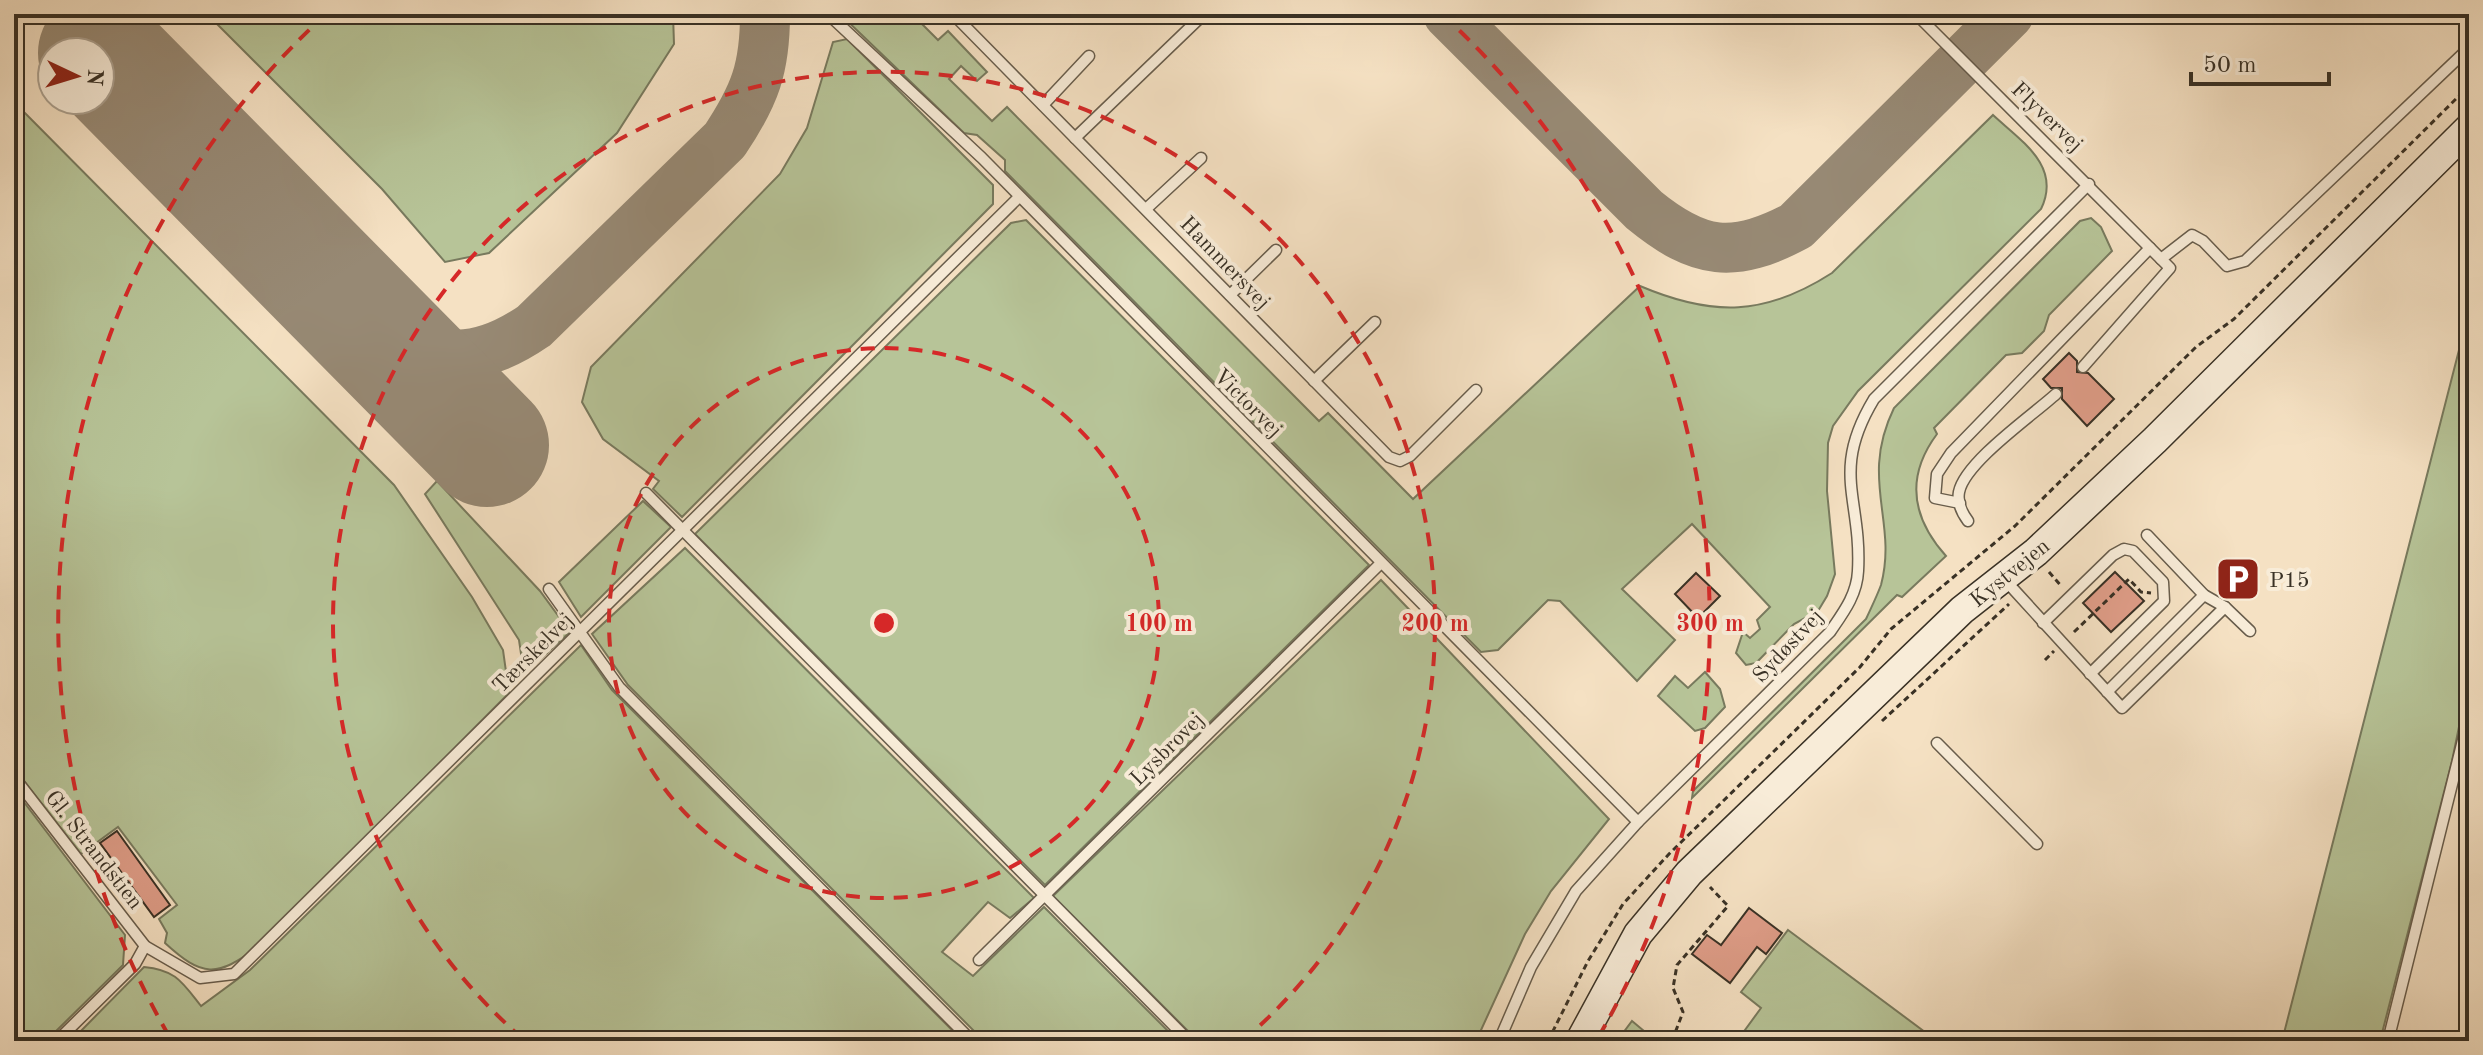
<svg xmlns="http://www.w3.org/2000/svg" width="2483" height="1055" viewBox="0 0 2483 1055" font-family="'Old Standard TT',serif">
	<style>
		.green { fill: #b7c498; stroke: #787a5e; stroke-width: 2 }
		.lines { fill: none; stroke-linecap: round; stroke-linejoin: round }
		.taxiway { stroke: #978974; stroke-width: 50 }
		.runway { stroke: #978974; stroke-width: 124 }
		.building { fill: #df9d88; stroke: #393125; stroke-width: 2 }
		.lane-casing { stroke: #685d4c; stroke-width: 13 }
		.secondary-casing { stroke: #393125; stroke-width: 31 }
		.path { stroke: #393125; stroke-width: 3; stroke-dasharray: 6 4; stroke-linecap: butt }
		.lane { stroke: #f8ecd8; stroke-width: 10 }
		.secondary { stroke: #f8ecd8; stroke-width: 28 }
		.ring { fill: none; stroke: #d62828; stroke-width: 4; stroke-dasharray: 14 10 }
		.labels { text-anchor: middle; stroke-width: 8; stroke-linejoin: round; paint-order: stroke }
		.street-label { font-size: 22px; fill: #393125; stroke: #f8ecd8 }
		.poi-label { font-size: 22px; fill: #393125; stroke: #f8ecd8; text-anchor: start }
		.centre { fill: #d62828; stroke: #f8ecd8; stroke-width: 4 }
		.ring-label { font-size: 24px; text-anchor: middle; font-weight: bold; fill: #d62828; stroke: #f8ecd8; stroke-width: 8; stroke-linejoin: round; paint-order: stroke }
	</style>
	<rect width="100%" height="100%" fill="#f5e1c3"/>
	<filter id="stains"><feTurbulence type="fractalNoise" baseFrequency=".0025" numOctaves="4"/><feColorMatrix values="0 0 0 0 .2 0 0 0 0 .09 0 0 0 0 .02 0 0 0 .5 -.17"/></filter>
	<radialGradient id="worn" r=".72"><stop offset=".6" stop-color="#630" stop-opacity="0"/><stop offset="1" stop-color="#630" stop-opacity=".3"/></radialGradient>
	<!-- green -->
	<g class="green">
		<path d="M207 14H673L674 44 617 133 489 253 445 262 382 189Z"/>
		<path d="M840 14H912L938 40 948 31 987 72 977 81 961 66 949 79 992 121 1007 107 1319 421 1328 413 1413 499 1640 286C1713 317 1765 316 1832 273L1993 115C2021 141 2062 166 2041 209L1858 391 1833 426 1828 443 1827 491 1835 574 1827 596 1818 611 1794 624 1756 663 1746 665 1736 653 1743 632 1750 638 1760 629 1757 620 1770 607 1692 524 1622 589 1675 640 1637 681 1560 601 1548 600 1498 650 1481 652 1005 171V160L977 135 964 133Z"/>
		<path d="M847 39 993 185V204L682 517 653 489 659 481 603 439 582 402 591 367 780 174 807 128 833 42Z"/>
		<path d="M14 102 394 485 472 597 503 650 509 693 257 947C217 978 202 977 165 943L167 933 159 919 177 905 118 827 81 854 14 768Z"/>
		<path d="M2091 218 2101 227 2112 251 2049 315 2044 331 2022 353 2006 355 1934 428 1937 434C1905 477 1912 518 1946 556L1902 597 1897 595 1692 798 1693 791 1866 619C1871 608 1877 596 1881 585 1898 521 1859 480 1894 408L2080 221Z"/>
		<path d="M1026 220 1369 565 1045 885 695 534 1011 223Z"/>
		<path d="M2469 311V678L2452 761 2380 1041H2282Z"/>
		<path d="M437 481 540 591 570 632 524 674 519 640 425 494Z"/>
		<path d="M643 501 671 527 581 617 559 582Z"/>
		<path d="M685 548 1034 898 1010 918 988 902 942 952 973 976 1044 907 1178 1041H984L628 685 592 634Z"/>
		<path d="M1381 580 1609 819 1551 891 1525 934 1476 1041H1198L1053 896Z"/>
		<path d="M581 645 612 690 963 1041H71L144 967C176 970 182 982 201 1006L250 970Z"/>
		<path d="M1705 672 1720 689 1725 707 1705 728 1695 731 1658 696 1675 676 1688 688Z"/>
		<path d="M14 789 125 935 123 965 46 1041H14Z"/>
		<path d="M1788 930 1937 1041H1737L1761 1008 1741 992Z"/>
		<path d="M1632 1021 1656 1041H1617Z"/>
	</g>
	<g class="lines">
		<!-- taxiway -->
		<g class="taxiway">
			<path d="M1448 14 1644 210C1699 255 1734 259 1796 226L2009 14"/>
			<path d="M378 333C439 360 476 366 534 326L725 140C755 95 765 68 765 14"/>
		</g>
		<!-- runway -->
		<path class="runway" d="M100 53 487 445"/>
	</g>
	<!-- building -->
	<g class="building">
		<path d="M2069 353 2077 361V372L2088 373 2114 399 2087 426 2062 399V388H2051L2043 379Z"/>
		<path d="M2115 572 2144 601 2111 632 2083 603Z"/>
		<path d="M1696 573 1720 596 1698 618 1675 594Z"/>
		<path d="M117 831 170 905 154 917 100 843Z"/>
		<path d="M1749 908 1782 933 1766 954 1757 947 1730 983 1692 954 1707 935 1721 945Z"/>
	</g>
	<g class="lines">
		<!-- lane casing -->
		<g class="lane-casing">
			<g id="lane">
				<path d="M828 14 982 158 1638 822"/>
				<path d="M953 14 1389 457 1400 461 1410 456 1476 390"/>
				<path d="M1916 14 2170 268 2083 367"/>
				<path d="M1043 105 1089 56"/>
				<path d="M1075 138 1204 14"/>
				<path d="M1146 209 1201 158"/>
				<path d="M2161 259 2192 235 2203 241 2227 266 2245 261 2469 48"/>
				<path d="M1230 295 1276 250"/>
				<path d="M1314 381 1375 322"/>
				<path d="M646 493 1189 1041"/>
				<path d="M1960 503 1935 498 1937 474 1951 453 2150 248"/>
				<path d="M1968 521C1962 513 1957 503 1959 492 1965 462 2033 415 2056 394"/>
				<path d="M2147 535 2204 595 2225 607 2250 631"/>
				<path d="M2005 580 2122 708 2225 607"/>
				<path d="M549 589 619 687 972 1041"/>
				<path d="M2043 623 2113 555 2124 549 2133 551 2163 582 2164 601 2090 674"/>
				<path d="M2107 692 2204 595"/>
				<path d="M1937 743 2037 844"/>
				<path d="M14 777 145 946 200 978 234 974 1019 197"/>
				<path d="M979 960 1380 564"/>
				<path d="M57 1041 135 964 145 946"/>
				<path d="M1499 1041 1531 967 1576 891 1638 822 1830 632C1843 613 1857 595 1858 571 1862 498 1830 472 1874 399L2089 184"/>
				<path d="M2388 1041 2469 716"/>
			</g>
		</g>
		<!-- secondary casing -->
		<g class="secondary-casing">
			<path id="secondary" d="M1580 1041 1638 934 1689 873 1962 610 2036 552 2155 440 2469 128"/>
		</g>
		<!-- path -->
		<g class="path">
			<path d="M2049 572 2062 587"/>
			<path d="M2074 632 2129 579 2141 592 2151 593"/>
			<path d="M2045 660 2054 651"/>
			<path d="M1882 721 2009 604"/>
			<path d="M1548 1041 1588 961 1623 904 1669 854 1860 667 1891 629 2015 526 2196 347 2234 319 2469 86"/>
			<path d="M1672 1041 1683 1012 1673 988 1677 965 1728 906 1710 887"/>
		</g>
		<!-- lane -->
		<use href="#lane" class="lane"/>
		<!-- secondary -->
		<use href="#secondary" class="secondary"/>
	</g>
	<!-- distance rings -->
	<g class="ring">
		<circle cx="884" cy="623" r="275"/>
		<path d="M523 1039A551 551 0 1 1 1245 1039"/>
		<path d="M169 1036A826 826 0 0 1 326 14M1442 14A826 826 0 0 1 1599 1036"/>
	</g>
	<!-- icons -->
	<defs>
		<g id="parking-square" transform="scale(2.3)"><rect x="-9" y="-9" width="18" height="18" rx="4" fill="#8f2418" stroke="#f8ecd8"/><path d="M-3.5-5.5H1a3.5 3.5 0 0 1 0 7H-1V5.5H-3.5ZM-1-3.4V-.6H.8a1.4 1.4 0 0 0 0-2.8Z" fill="#fff"/></g>
	</defs>
	<g fill-rule="evenodd">
		<use href="#parking-square" x="2238" y="579"/>
	</g>
	<g class="labels">
		<!-- street labels -->
		<g class="street-label">
			<text transform="translate(2048 116) rotate(44)" y="8">Flyvervej</text>
			<text transform="translate(1226 262) rotate(46)" y="8">Hammersvej</text>
			<text transform="translate(1249 402) rotate(45)" y="8">Victorvej</text>
			<text transform="translate(2009 572) rotate(-39)" y="8">Kystvejen</text>
			<text transform="translate(1787 645) rotate(-47)" y="8">Sydøstvej</text>
			<text transform="translate(532 652) rotate(-45)" y="8">Tærskelvej</text>
			<text transform="translate(1166 748) rotate(-45)" y="8">Lysbrovej</text>
			<text transform="translate(95 849) rotate(52)" y="8">Gl. Strandstien</text>
		</g>
		<!-- poi labels -->
		<g class="poi-label">
			<text x="2269" y="587">P15</text>
		</g>
	</g>
	<circle cx="884" cy="623" r="12" class="centre"/>
	<g class="ring-label">
		<text x="1159" y="631">100 m</text>
		<text x="1435" y="631">200 m</text>
		<text x="1710" y="631">300 m</text>
	</g>
	<!-- margin -->
	<rect width="2483" height="1055" fill="none" stroke="#f5e1c3" stroke-width="48"/>
	<rect x="16" y="16" width="2451" height="1023" fill="none" stroke="#393125" stroke-width="4"/>
	<rect x="24" y="24" width="2435" height="1007" fill="none" stroke="#393125" stroke-width="2"/>
	<!-- north arrow -->
	<g transform="translate(76 76) rotate(94)"><circle r="38" fill="#f8ecd8" stroke="#aca190" stroke-width="2"/>
	<path d="M0-6L14 30L0 20L-14 30Z" fill="#8f2418"/>
	<text y="-12" font-size="22" font-weight="bold" text-anchor="middle" fill="#393125">N</text>
	</g>
	<!-- scale -->
	<path d="M2191 72v12h138v-12" fill="none" stroke="#393125" stroke-width="4"/>
	<text x="2203" y="72" font-size="24" fill="#393125" stroke="#f8ecd8" stroke-width="6" paint-order="stroke">50 m</text>
	<rect width="100%" height="100%" filter="url(#stains)"/>
	<rect width="100%" height="100%" fill="url(#worn)"/>
</svg>
